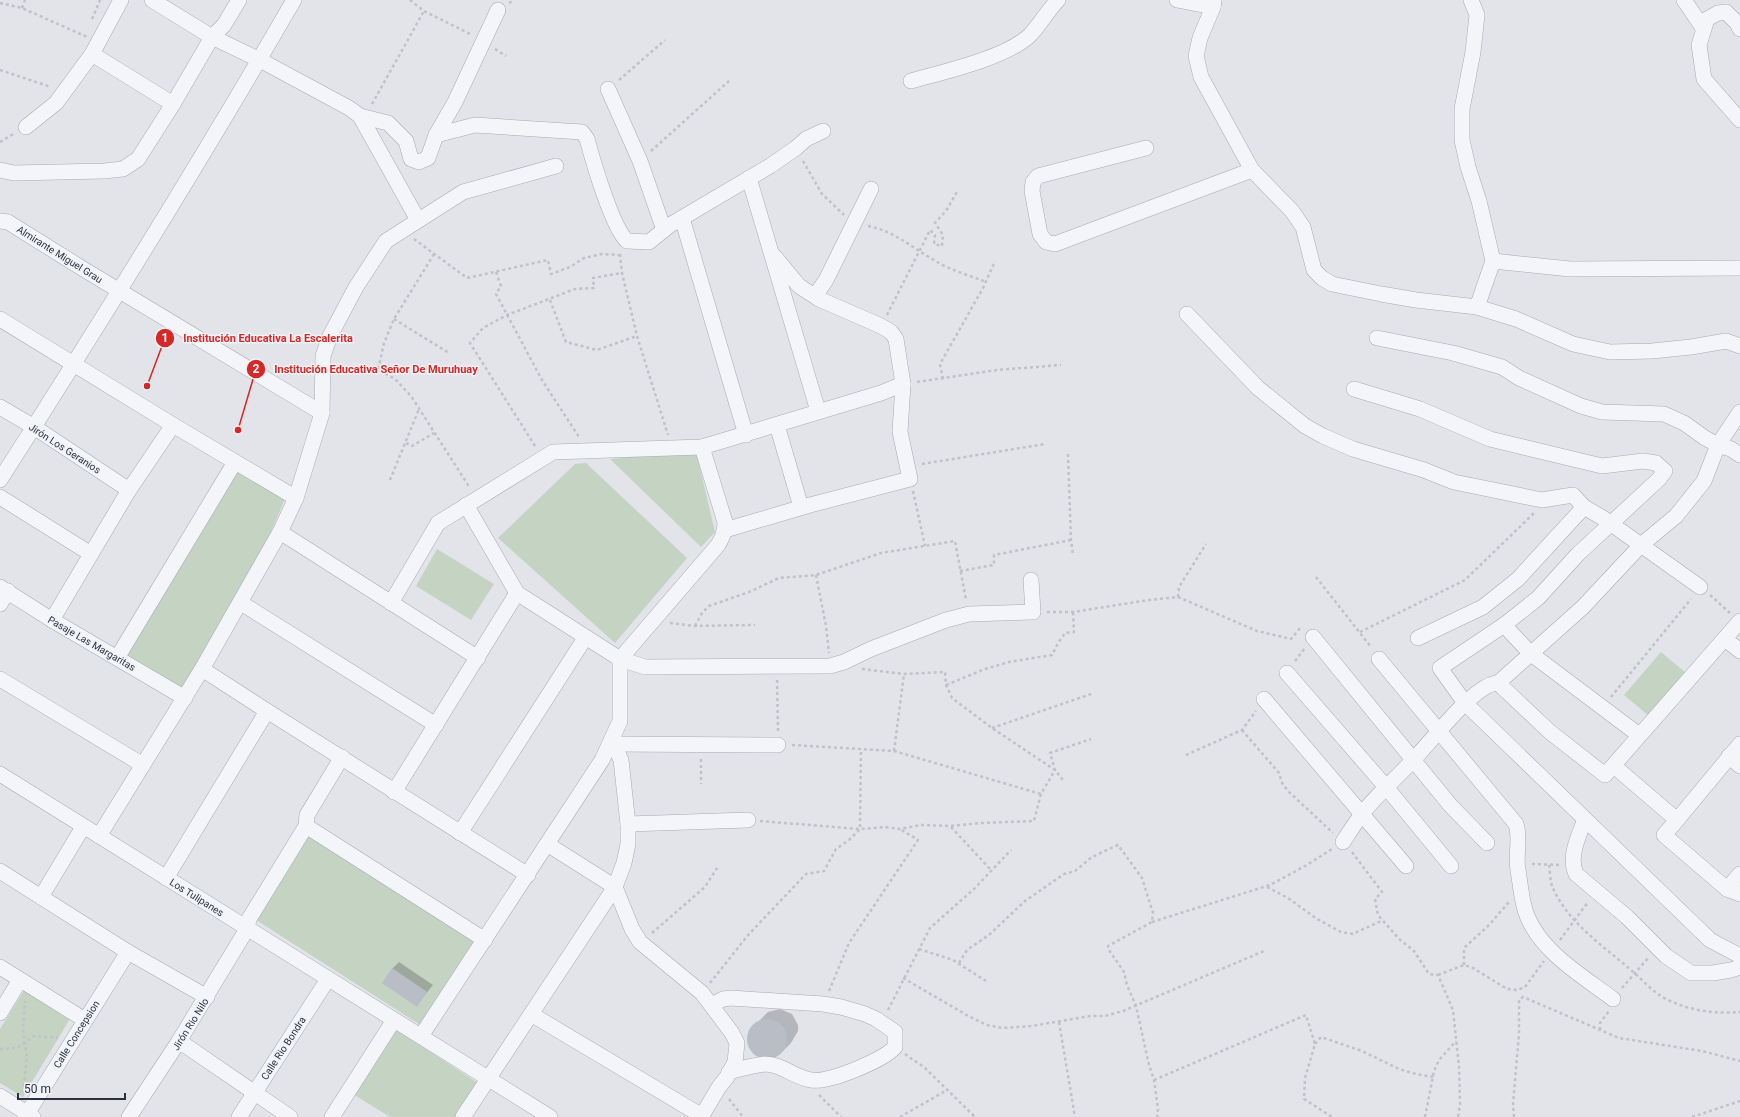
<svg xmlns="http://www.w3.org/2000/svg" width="1740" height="1117" viewBox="0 0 1740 1117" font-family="Roboto,sans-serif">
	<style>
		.green { fill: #c5d3c3 }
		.shadow { fill: #0003 }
		.building { fill: #b9bdc6 }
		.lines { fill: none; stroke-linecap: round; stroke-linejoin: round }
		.minor-casing { stroke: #a7aab4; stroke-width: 16 }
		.path { stroke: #c0c2c8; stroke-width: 2.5; stroke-dasharray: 3 3; stroke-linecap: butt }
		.minor { stroke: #f4f5f8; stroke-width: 15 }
		.labels { text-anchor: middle; stroke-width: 3; stroke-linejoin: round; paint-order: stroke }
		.street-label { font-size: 10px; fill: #2b3041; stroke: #f1f3f7 }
		.leader { fill: none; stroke: #d62828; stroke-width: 1.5 }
		.callout-dot { fill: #d62828; stroke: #f1f3f7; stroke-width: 1.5 }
		.mark-label { font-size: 12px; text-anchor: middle; font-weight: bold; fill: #fff }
		.callout-label { font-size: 11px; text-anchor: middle; font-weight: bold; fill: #d62828; stroke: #f1f3f7; stroke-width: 3; stroke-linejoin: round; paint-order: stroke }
	</style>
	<rect width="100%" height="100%" fill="#e2e4ea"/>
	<!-- green -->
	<g class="green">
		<path d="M696 451 715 532 701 547 610 459Z"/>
		<path d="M586 463 687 558 615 643 498 538 575 464Z"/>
		<path d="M239 467 287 494 262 553 182 690 124 657Z"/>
		<path d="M437 549 494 584 471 620 416 586Z"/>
		<path d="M1661 652 1686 673 1649 716 1624 695Z"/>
		<path d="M310 834 477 939 422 1026 256 920Z"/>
		<path d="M25 989 71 1017 23 1097 0 1083V1029Z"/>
		<path d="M392 1027 478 1083 457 1117H390L353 1094Z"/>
	</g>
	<!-- shadow -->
	<g class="shadow">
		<path d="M399 962 433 985 417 1005 392 969Z"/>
		<path d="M780 1009 792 1014 798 1025V1031L791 1043 780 1054 768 1059 756 1055 749 1044 748 1039 753 1027 768 1012Z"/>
	</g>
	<!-- building -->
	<g class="building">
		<path d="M392 968 427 992 417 1007 382 983Z"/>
		<circle cx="767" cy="1039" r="20"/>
	</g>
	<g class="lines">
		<!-- minor casing -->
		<g class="minor-casing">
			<g id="minor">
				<path d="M152 0 212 37 260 60 349 108 360 116 418 220"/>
				<path d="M1177 0 1213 7"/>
				<path d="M1214 0 1213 7 1200 38 1196 56 1201 77 1252 170 1292 211 1303 227 1314 270 1322 278 1332 284 1381 294 1416 300 1477 307 1516 319 1573 344 1610 352 1652 351 1691 347 1726 341 1740 346"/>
				<path d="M1471 0 1477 15 1473 52 1462 109V140L1468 167 1479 201 1493 261 1477 307"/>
				<path d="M1684 0 1703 28"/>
				<path d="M1740 29 1737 23 1726 12 1718 13 1707 19 1699 45 1704 79 1740 120"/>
				<path d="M92 54 173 104"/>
				<path d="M911 81C943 72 1005 58 1029 36 1040 25 1047 11 1058 0"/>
				<path d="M608 89 640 161 664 230"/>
				<path d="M360 116 388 123 406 141 411 159 419 162 428 158 436 135 455 102 498 10"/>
				<path d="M26 127 56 103 92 54 121 0"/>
				<path d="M436 135 475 125 582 132 587 139C593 161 612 227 627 241L649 242 670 225 770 166 796 148 806 139 823 131"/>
				<path d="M1146 148 1038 176 1033 182 1032 191 1040 234 1046 242 1055 244 1252 170"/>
				<path d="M0 170 14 173 104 171 123 169 138 159 173 104 212 37 224 25 239 0"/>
				<path d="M749 178 818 411"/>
				<path d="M682 218 746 435"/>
				<path d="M0 221 8 222 80 267 322 413"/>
				<path d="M775 257 799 286 819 299"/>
				<path d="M1493 261 1570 269 1740 268"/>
				<path d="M1187 314 1258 388 1305 426 1323 436 1353 449 1424 470 1454 482 1542 500 1573 495 1584 507 1603 518 1700 587"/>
				<path d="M0 319 173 425 296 498"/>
				<path d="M1377 338 1453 353 1502 367 1519 378 1581 406 1602 412 1664 414 1684 423 1705 438 1718 445 1731 449 1740 455"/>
				<path d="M1354 389 1420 409 1490 439 1602 466 1643 461 1656 463 1665 471 1659 479 1578 554 1538 598 1504 625 1440 668 1465 703 1710 940 1740 956"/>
				<path d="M0 407 34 427 129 490"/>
				<path d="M777 425 801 507"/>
				<path d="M0 480C101 322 200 162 294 0"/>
				<path d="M0 497 91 554"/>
				<path d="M466 505 517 593 620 659 645 667 830 666 844 662 871 649 946 620 969 614 1033 612 1031 580"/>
				<path d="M725 530 810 505 910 479 900 432 903 384 896 339 891 332 881 326 819 299 817 293 826 280 871 189"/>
				<path d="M280 532 478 658"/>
				<path d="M0 587 52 620 185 698"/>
				<path d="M241 603 436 725"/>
				<path d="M391 603 438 523 553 452 702 447 881 393 903 384"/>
				<path d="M0 604 8 591"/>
				<path d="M52 620 129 490 173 425"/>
				<path d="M1504 625 1530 653 1639 735"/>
				<path d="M1313 637 1450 805 1487 843"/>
				<path d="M1418 638 1483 607 1518 579 1584 507"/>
				<path d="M1725 639 1740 651"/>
				<path d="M117 658 235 462"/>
				<path d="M1379 659 1516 824C1521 840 1515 854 1518 870 1520 882 1521 894 1524 906 1534 948 1581 975 1613 999"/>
				<path d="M202 669 267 711 528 875"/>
				<path d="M1287 673 1386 787 1451 866"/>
				<path d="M0 679 143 765"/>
				<path d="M1498 683 1550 732 1605 775 1740 621"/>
				<path d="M1264 699 1406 866"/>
				<path d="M611 744 778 745"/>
				<path d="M1729 756 1740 766"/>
				<path d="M1614 766 1677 820 1664 835 1727 889 1740 894"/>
				<path d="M0 774 550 1117"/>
				<path d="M394 792 517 593"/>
				<path d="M1585 819C1579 836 1568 856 1576 874L1627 917 1666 956 1691 973H1713L1731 970 1740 967"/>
				<path d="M1677 820 1740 744"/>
				<path d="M628 824 748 820"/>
				<path d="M306 826 485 940"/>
				<path d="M460 833 585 638"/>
				<path d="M99 836 202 669 280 532 296 498 322 413 323 356 330 336 356 287 386 241 463 192 556 166"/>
				<path d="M1343 842C1349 833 1355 823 1362 814 1377 794 1397 778 1414 759 1431 742 1475 683 1498 683L1583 607 1641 545 1676 516 1704 481 1718 445 1740 412"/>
				<path d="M547 844 615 887 632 929 640 942 702 993 732 1033 737 1043 735 1062 727 1077 719 1087 701 1117"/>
				<path d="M0 871 128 952 207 997"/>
				<path d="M166 878 267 711"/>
				<path d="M1727 889 1740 874"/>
				<path d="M41 897 83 827"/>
				<path d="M0 967 85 1020"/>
				<path d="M712 1005 723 999 731 998 823 1004 841 1007 865 1014 876 1019 895 1032V1047C884 1060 829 1083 811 1080 795 1078 782 1064 765 1064 753 1065 741 1069 729 1072"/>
				<path d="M0 1013 20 980"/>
				<path d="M531 1014 702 1116"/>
				<path d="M421 1036 602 760 620 721V659L718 545C723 537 725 531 725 522L702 447"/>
				<path d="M179 1041 290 1117"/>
				<path d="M0 1096 33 1117"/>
				<path d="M25 1117 128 952"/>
				<path d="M129 1117 179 1041 247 929 249 919 306 826 307 815 342 757"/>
				<path d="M239 1117 328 979"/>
				<path d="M332 1117 394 1020"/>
				<path d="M463 1117 615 887 624 863 628 844V824L621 760 616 749 611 744"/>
			</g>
		</g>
		<!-- path -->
		<g class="path">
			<path d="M410 0 424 11 472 35"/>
			<path d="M0 3 22 8 87 37"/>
			<path d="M509 3 514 0"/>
			<path d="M22 8 25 0"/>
			<path d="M92 19 100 0"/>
			<path d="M495 49 506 56"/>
			<path d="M0 70 51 87"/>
			<path d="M619 80 665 40"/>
			<path d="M372 104 424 11"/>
			<path d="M0 142 15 133"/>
			<path d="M651 151 729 81"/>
			<path d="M803 161 822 194 844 215"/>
			<path d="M868 226C894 231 911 247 934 260 949 270 969 275 986 282"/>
			<path d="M414 239 467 278 548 260 551 274 570 267 584 258 602 254 619 255"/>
			<path d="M434 254 394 319 384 343 378 370 395 379 411 396 470 488"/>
			<path d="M620 254 622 273 637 336 668 435"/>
			<path d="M496 272 501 286 496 294 542 380 579 437"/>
			<path d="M550 300 566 342 597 350 637 336"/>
			<path d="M887 315 930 230 935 235 934 244 942 246 943 235 935 223 946 211 958 190"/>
			<path d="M394 319 449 353"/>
			<path d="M943 379 940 364 983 288 995 261"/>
			<path d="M917 382 997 370 1061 365"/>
			<path d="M406 443 412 446 434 433"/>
			<path d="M535 446 470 343 483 328 507 315 575 289 594 288 593 278 622 273"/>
			<path d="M1068 454 1071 540 1073 555"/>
			<path d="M922 464 1045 444"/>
			<path d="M390 480 419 409"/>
			<path d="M913 491 925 546"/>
			<path d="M960 571 994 565V555L1071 540"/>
			<path d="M816 575 826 626 829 653"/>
			<path d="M1316 577 1371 647"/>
			<path d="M1710 595 1730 613"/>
			<path d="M1178 597 1179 587 1206 544"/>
			<path d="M1047 612H1073L1149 600 1178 597 1257 631 1291 639 1301 627"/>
			<path d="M670 623 695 626 755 625"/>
			<path d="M695 626 702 613 709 606 749 592 779 578 816 575 881 553 955 541 966 600"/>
			<path d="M1360 632 1465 580 1534 513"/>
			<path d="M1295 661 1305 648"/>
			<path d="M862 669 904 674 945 672 946 685 952 698 992 728 1055 770 1063 780"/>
			<path d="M777 680 778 731"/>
			<path d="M946 685 985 669 1009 662 1052 655 1058 643 1065 633 1074 632 1073 612"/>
			<path d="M1611 697 1691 599"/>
			<path d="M992 728 1091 694"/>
			<path d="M1242 730 1279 773 1282 783 1288 791 1333 833"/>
			<path d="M792 745 894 751 1041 794"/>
			<path d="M894 751 904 674"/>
			<path d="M1186 755 1242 730 1256 711"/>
			<path d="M701 759V784"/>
			<path d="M760 821 860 829 885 827 900 829 921 825 950 826 981 823 1034 821 1041 794 1055 770 1050 753 1091 739"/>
			<path d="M951 827 991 870"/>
			<path d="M1352 852 1382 892 1375 899 1378 915 1399 939 1414 951 1429 974 1438 975 1453 1010 1459 1066 1460 1104 1458 1117"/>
			<path d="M1532 864 1561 865"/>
			<path d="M1549 865C1550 871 1550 880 1552 886 1567 922 1602 945 1631 970 1643 980 1653 993 1668 1000 1691 1011 1716 1014 1740 1012"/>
			<path d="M1267 887 1288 898 1317 919 1341 932 1353 934 1383 920"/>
			<path d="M1152 922 1270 885 1307 865 1332 849"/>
			<path d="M652 933 705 887 717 868"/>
			<path d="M1560 940 1588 902"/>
			<path d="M919 949 953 960 986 981"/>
			<path d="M959 963 967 950 989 935 1025 901 1064 874 1075 871 1092 857 1118 845 1142 878 1153 913 1152 922 1108 946 1109 950 1124 972 1127 985 1136 1006 1149 1065 1154 1080 1158 1109 1157 1117"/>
			<path d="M1464 965V948L1489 925 1509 902"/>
			<path d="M1438 975 1464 965 1473 968 1507 989 1517 990 1525 987 1544 961"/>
			<path d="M903 978 970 1017 987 1025 1002 1028 1032 1026 1091 1016H1105L1123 1011 1264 951"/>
			<path d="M710 983 749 934 806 874 824 871 836 849 849 840 860 829 861 749"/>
			<path d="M1622 988 1649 957"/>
			<path d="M829 991 849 943 918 840 900 829"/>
			<path d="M888 1010 930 928 974 889 1011 850"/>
			<path d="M1059 1022 1075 1117"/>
			<path d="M1600 1030V1023L1609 1011"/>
			<path d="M1315 1044 1321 1037 1362 1051 1399 1069 1416 1074 1434 1077"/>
			<path d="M0 1049 17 1048 34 1036 58 1038"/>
			<path d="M905 1054 925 1068 975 1117"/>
			<path d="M1154 1080 1306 1015 1315 1044 1305 1078 1304 1099 1332 1117"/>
			<path d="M23 1092 27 1057 23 1032 25 1001"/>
			<path d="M819 1095 841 1117"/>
			<path d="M729 1099 743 1117"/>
			<path d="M900 1117 947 1090"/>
			<path d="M1425 1117 1434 1071 1439 1060 1456 1041"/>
			<path d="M1514 1117 1513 1104 1519 1034V1000L1523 997 1619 1038 1702 1051 1740 1061"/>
			<path d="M1692 1117 1740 1101"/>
		</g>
		<!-- minor -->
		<use href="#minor" class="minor"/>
	</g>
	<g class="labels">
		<!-- street labels -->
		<g class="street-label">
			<text transform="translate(60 254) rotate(32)" y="4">Almirante Miguel Grau</text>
			<text transform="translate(65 448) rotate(33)" y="4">Jirón Los Geranios</text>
			<text transform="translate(92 643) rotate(30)" y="4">Pasaje Las Margaritas</text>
			<text transform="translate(197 897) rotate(32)" y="4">Los Tulipanes</text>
			<text transform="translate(190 1024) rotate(-58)" y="4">Jirón Rio Nilo</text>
			<text transform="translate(76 1034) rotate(-58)" y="4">Calle Concepsion</text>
			<text transform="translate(283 1048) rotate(-57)" y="4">Calle Rio Bondra</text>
		</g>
	</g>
	<!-- callouts -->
	<path class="leader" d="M147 386L165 338M238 430L256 369"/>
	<g class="callout-dot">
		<circle cx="147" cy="386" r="4"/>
		<circle cx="238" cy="430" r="4"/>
		<circle cx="165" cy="338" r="10"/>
		<circle cx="256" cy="369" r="10"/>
	</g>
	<g class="mark-label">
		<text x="165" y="342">1</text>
		<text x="256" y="373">2</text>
	</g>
	<g class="callout-label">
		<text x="268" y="342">Institución Educativa La Escalerita</text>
		<text x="376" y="373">Institución Educativa Señor De Muruhuay</text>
	</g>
	<!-- scale -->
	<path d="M18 1093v6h107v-6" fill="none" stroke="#2b3041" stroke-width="2"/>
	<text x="24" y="1093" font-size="12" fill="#2b3041" stroke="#f1f3f7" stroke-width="3" paint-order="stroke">50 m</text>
</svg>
